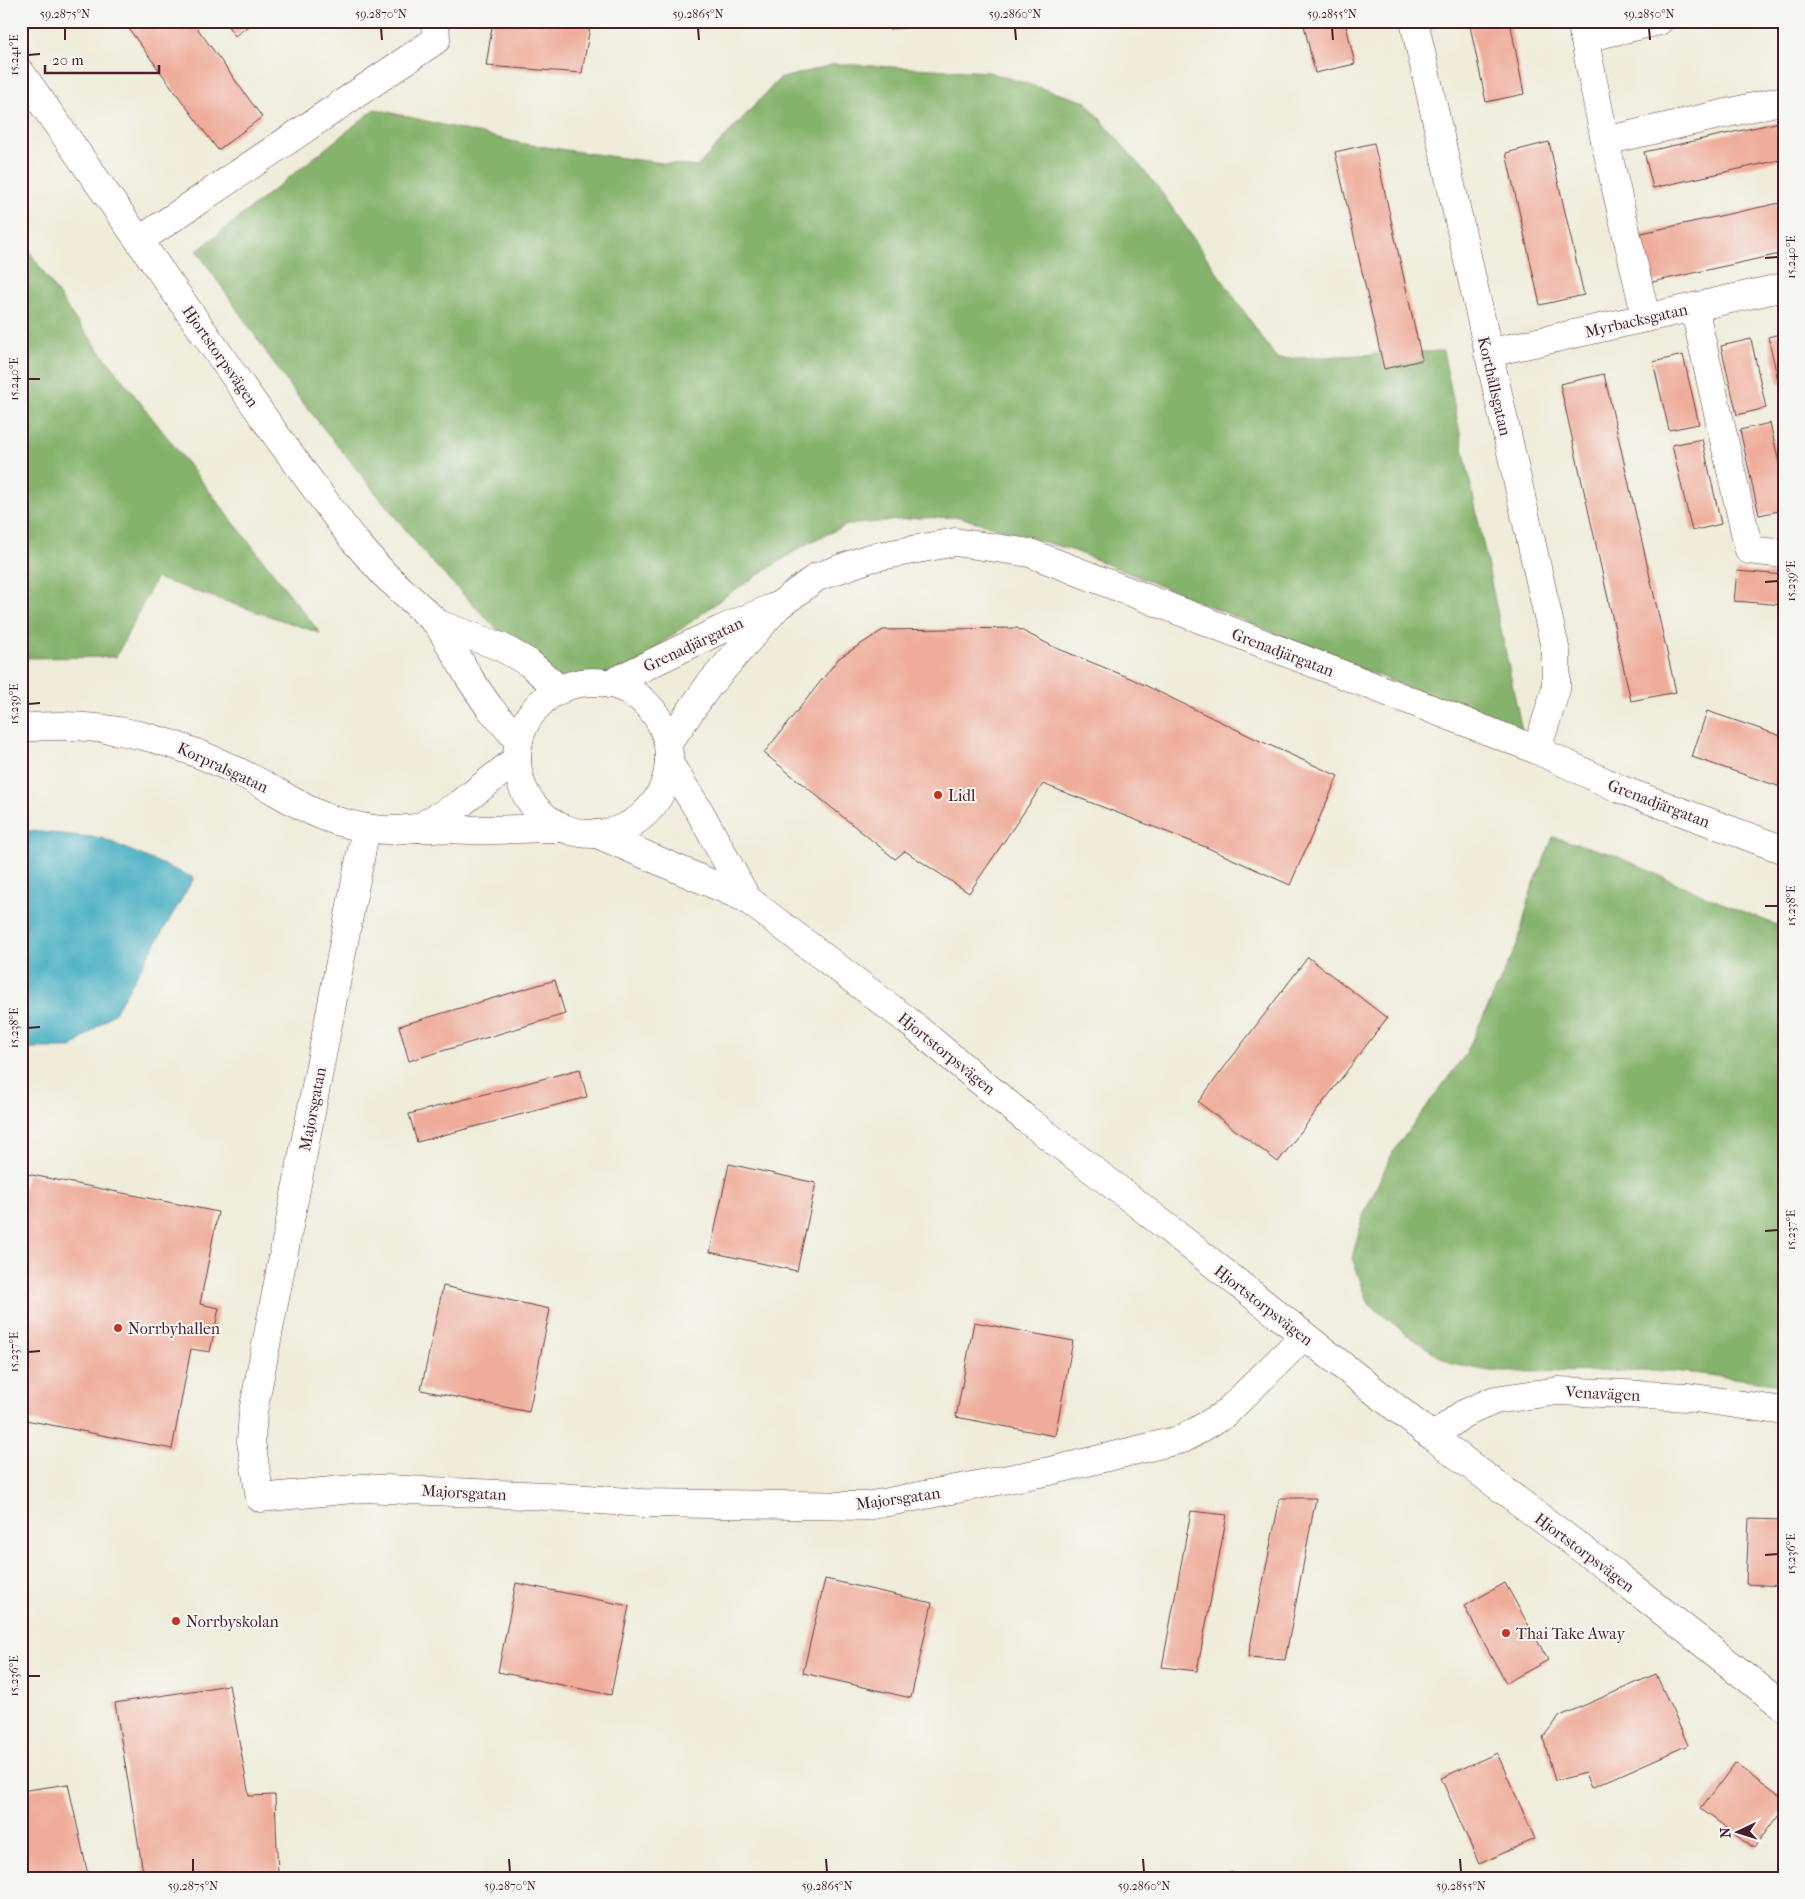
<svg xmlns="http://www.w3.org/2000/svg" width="1805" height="1899" viewBox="0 0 1805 1899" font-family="'IM FELL French Canon',serif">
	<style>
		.forest { fill: #85b36c; stroke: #68694c }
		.water { fill: #42adc1; stroke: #466676 }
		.building { fill: #efac9a }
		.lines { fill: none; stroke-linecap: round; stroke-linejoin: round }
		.minor-casing { stroke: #633e45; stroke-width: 29 }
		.minor { stroke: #fff; stroke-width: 28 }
		.ticks { fill: none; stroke: #4a1f2b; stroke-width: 2 }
		.poi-dot { fill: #c8321e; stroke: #f6f6f2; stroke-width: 2 }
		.labels { text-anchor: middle; stroke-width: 4; stroke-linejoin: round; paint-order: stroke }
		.street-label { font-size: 16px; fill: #4a1f2b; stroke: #f6f6f2 }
		.poi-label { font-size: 16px; fill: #4a1f2b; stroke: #f6f6f2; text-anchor: start }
		.neatline { fill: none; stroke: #4a1f2b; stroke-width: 2 }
		.ticks-label { font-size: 12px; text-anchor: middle; fill: #4a1f2b }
	</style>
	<rect width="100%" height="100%" fill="#f6f6f2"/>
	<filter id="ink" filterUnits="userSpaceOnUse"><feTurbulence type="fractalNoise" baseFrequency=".02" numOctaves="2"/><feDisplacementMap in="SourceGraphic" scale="10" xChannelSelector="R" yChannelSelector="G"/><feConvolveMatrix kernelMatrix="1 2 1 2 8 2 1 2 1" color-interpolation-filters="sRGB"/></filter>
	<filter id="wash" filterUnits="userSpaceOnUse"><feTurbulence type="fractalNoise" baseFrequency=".0096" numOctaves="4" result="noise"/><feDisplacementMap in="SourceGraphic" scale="20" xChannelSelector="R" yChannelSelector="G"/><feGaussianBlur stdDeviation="1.12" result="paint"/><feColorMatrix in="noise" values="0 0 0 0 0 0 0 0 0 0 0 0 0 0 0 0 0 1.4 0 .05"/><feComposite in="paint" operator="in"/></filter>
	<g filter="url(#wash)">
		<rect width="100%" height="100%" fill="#efecd9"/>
		<!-- forest -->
		<g class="forest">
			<path d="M835 64 989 72 1086 102 1157 186 1277 359 1443 351 1522 731 1413 690 1075 551 960 517 919 518 847 525 808 543 727 595 649 653 616 692 594 680 548 682 430 560 291 388 197 251 375 109 524 144 630 159 697 167 779 79Z"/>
			<path d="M21 239 75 319 320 633 156 578 116 657 21 658Z"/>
			<path d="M1553 837 1612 854 1705 896 1784 928V1384L1674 1371 1496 1372 1451 1364 1406 1334 1369 1304 1352 1258 1363 1216 1394 1150 1465 1055 1518 943 1531 891Z"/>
		</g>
		<!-- water -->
		<path class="water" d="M21 830 102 838 194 878 115 1012 71 1048H21Z"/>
		<g id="blocks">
			<!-- building -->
			<g class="building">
				<path d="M132 21H192L262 117 218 150 126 25Z"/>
				<path d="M224 21H255L235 36Z"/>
				<path d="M493 21H591L582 73 486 66Z"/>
				<path d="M888 21H930V26L888 29Z"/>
				<path d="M1303 21H1345L1355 64 1315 73Z"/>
				<path d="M1469 21H1510L1524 94 1486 102Z"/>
				<path d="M1784 121V159L1653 188 1644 152Z"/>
				<path d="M1549 142 1584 295 1540 305 1506 153Z"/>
				<path d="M1374 143 1422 360 1384 369 1335 152Z"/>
				<path d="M1784 202V253L1648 283 1637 234Z"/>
				<path d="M1784 333V383L1779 384 1768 337Z"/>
				<path d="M1751 339 1766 408 1737 415 1721 346Z"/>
				<path d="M1683 355 1699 424 1669 430 1653 362Z"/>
				<path d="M1604 374 1676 692 1631 701 1560 384Z"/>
				<path d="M1770 423 1784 485V510L1759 515 1740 430Z"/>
				<path d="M1702 439 1721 524 1692 531 1672 445Z"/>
				<path d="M1737 571 1784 575V605L1734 601Z"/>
				<path d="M1017 628 1054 647 1130 678 1256 739 1338 776 1290 885 1208 848 1043 784 969 893 905 851 895 859 764 753 839 658 883 630Z"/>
				<path d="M1707 711 1784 737V788L1692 757Z"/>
				<path d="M1308 957 1387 1018 1278 1162 1198 1102Z"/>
				<path d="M555 980 565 1014 409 1061 399 1026Z"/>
				<path d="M580 1069 587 1097 417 1142 409 1114Z"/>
				<path d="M729 1164 816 1183 797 1271 710 1252Z"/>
				<path d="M27 1174 218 1212 200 1304 219 1308 210 1352 191 1349 172 1449 21 1419V1202Z"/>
				<path d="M443 1286 550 1309 529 1412 421 1390Z"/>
				<path d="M974 1322 1073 1341 1055 1436 956 1417Z"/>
				<path d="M1280 1498H1316L1285 1660 1248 1657Z"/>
				<path d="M1191 1511 1227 1515 1197 1671 1162 1667Z"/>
				<path d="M1749 1519 1784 1520 1783 1586 1746 1584Z"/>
				<path d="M825 1579 932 1603 911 1698 803 1673Z"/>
				<path d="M516 1583 629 1606 611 1695 498 1672Z"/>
				<path d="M1505 1583 1548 1660 1506 1683 1464 1606Z"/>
				<path d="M1656 1674 1688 1745 1591 1788 1585 1773 1555 1781 1543 1737 1560 1716Z"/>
				<path d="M229 1685 249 1796 275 1795 278 1878H144L115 1703Z"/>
				<path d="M1497 1753 1535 1839 1479 1864 1441 1778Z"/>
				<path d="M1735 1763 1784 1799V1807L1754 1848 1701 1809Z"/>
				<path d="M68 1784 88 1875 71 1878H21V1791Z"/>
				<path d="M1232 1872 1235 1878H1221Z"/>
			</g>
		</g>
	</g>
	<g filter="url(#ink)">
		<use href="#blocks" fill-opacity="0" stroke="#633e45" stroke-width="1"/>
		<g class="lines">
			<!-- minor casing -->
			<g class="minor-casing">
				<g id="minor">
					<path d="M1414 21 1556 652V689L1537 750"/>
					<path d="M1581 21 1605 141"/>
					<path d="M1584 38 1659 21"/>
					<path d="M21 73 276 435 352 538 384 574 438 624 470 679 489 707 519 741"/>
					<path d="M140 240 436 40 435 21"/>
					<path d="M1694 307 1749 550 1784 554"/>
					<path d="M1646 318 1605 141 1784 100"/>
					<path d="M1488 353 1784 287"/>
					<path d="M438 624 501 647 529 663 560 690"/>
					<circle cx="593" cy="758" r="76"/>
					<path d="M609 684 720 630 772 608"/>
					<path d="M21 728C107 719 178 740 253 779 282 794 307 812 337 821 354 826 375 831 393 830 402 830 411 828 419 828 438 828 457 830 476 830 505 830 534 828 563 828"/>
					<path d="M668 743 709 685 778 606 817 577 870 558 955 542 1030 553 1537 750 1620 789 1784 850"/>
					<path d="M669 763 701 814 747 899"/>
					<path d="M366 828 253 1412 251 1441 260 1498 363 1488 546 1496 642 1503 867 1506 1050 1471 1183 1439 1225 1414 1304 1336"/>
					<path d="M418 828 460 804 517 759"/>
					<path d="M597 834 747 899 908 1021 1026 1119 1126 1195 1433 1437 1614 1573 1784 1707"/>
					<path d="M1433 1437 1463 1414 1495 1400 1558 1391 1688 1397 1784 1411"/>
				</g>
			</g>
			<!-- minor -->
			<use href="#minor" class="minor"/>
		</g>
	</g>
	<!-- ticks -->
	<path class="ticks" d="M65 28V40M381 28 382 40M698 28 699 40M1015 28 1016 40M1332 28 1333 40M1649 28 1650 40M28 55 40 54M1765 258 1778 257M28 379H40M1765 582 1778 581M28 704 40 703M1765 906H1778M28 1028 40 1027M1765 1231 1778 1230M28 1352 40 1351M1765 1555 1778 1554M28 1676H40M193 1859V1872M509 1859 510 1872M826 1859 827 1872M1143 1859 1144 1872M1460 1859 1461 1872"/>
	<!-- markers -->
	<g class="poi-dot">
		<circle cx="938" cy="795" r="5"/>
		<circle cx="118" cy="1328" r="5"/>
		<circle cx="176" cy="1621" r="5"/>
		<circle cx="1506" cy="1633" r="5"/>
	</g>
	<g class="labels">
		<!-- street labels -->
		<g class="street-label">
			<text transform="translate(1636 320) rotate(-13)" y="6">Myrbacksgatan</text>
			<text transform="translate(221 356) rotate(55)" y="6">Hjortstorpsvägen</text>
			<text transform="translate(1495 386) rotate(77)" y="6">Korthållsgatan</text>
			<text transform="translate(693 644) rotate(-25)" y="6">Grenadjärgatan</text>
			<text transform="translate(1283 652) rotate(21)" y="6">Grenadjärgatan</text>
			<text transform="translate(223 767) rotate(25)" y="6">Korpralsgatan</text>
			<text transform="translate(1659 803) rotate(21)" y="6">Grenadjärgatan</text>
			<text transform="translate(947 1053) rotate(39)" y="6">Hjortstorpsvägen</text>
			<text transform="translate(312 1109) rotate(-79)" y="6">Majorsgatan</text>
			<text transform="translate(1264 1305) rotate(38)" y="6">Hjortstorpsvägen</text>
			<text transform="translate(1603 1393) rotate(3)" y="6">Venavägen</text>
			<text transform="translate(464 1492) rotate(3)" y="6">Majorsgatan</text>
			<text transform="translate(898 1498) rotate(-8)" y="6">Majorsgatan</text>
			<text transform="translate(1585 1552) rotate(37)" y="6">Hjortstorpsvägen</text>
		</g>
		<!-- poi labels -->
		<g class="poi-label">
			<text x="948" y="801">Lidl</text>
			<text x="128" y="1334">Norrbyhallen</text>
			<text x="186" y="1627">Norrbyskolan</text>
			<text x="1516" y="1639">Thai Take Away</text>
		</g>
	</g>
	<!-- margin -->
	<rect width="1805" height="1899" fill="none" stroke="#f6f6f2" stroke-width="55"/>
	<!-- north arrow -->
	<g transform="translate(1738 1832) rotate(266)" stroke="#f6f6f2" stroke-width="4" paint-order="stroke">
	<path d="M0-4L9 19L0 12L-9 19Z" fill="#4a1f2b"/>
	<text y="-8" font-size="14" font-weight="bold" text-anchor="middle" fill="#4a1f2b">N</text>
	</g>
	<!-- scale -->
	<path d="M45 65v8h114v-8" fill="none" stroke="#4a1f2b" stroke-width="2.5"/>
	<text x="52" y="65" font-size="15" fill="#4a1f2b" stroke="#f6f6f2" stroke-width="4" paint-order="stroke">20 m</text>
	<rect x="28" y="28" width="1750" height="1844" class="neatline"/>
	<g class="ticks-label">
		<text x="65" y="18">59.2875°N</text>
		<text x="381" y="18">59.2870°N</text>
		<text x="698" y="18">59.2865°N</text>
		<text x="1015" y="18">59.2860°N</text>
		<text x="1332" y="18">59.2855°N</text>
		<text x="1649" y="18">59.2850°N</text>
		<text transform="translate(14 55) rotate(-90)" y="4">15.241°E</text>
		<text transform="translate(1791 257) rotate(-90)" y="4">15.240°E</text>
		<text transform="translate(14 379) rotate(-90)" y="4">15.240°E</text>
		<text transform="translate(1791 581) rotate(-90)" y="4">15.239°E</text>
		<text transform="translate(14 704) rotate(-90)" y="4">15.239°E</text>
		<text transform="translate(1791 906) rotate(-90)" y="4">15.238°E</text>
		<text transform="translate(14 1028) rotate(-90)" y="4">15.238°E</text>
		<text transform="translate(1791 1230) rotate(-90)" y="4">15.237°E</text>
		<text transform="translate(14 1352) rotate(-90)" y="4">15.237°E</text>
		<text transform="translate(1791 1554) rotate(-90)" y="4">15.236°E</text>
		<text transform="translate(14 1676) rotate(-90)" y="4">15.236°E</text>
		<text x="193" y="1890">59.2875°N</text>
		<text x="510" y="1890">59.2870°N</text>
		<text x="827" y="1890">59.2865°N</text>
		<text x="1144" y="1890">59.2860°N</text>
		<text x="1461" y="1890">59.2855°N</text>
	</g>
</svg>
